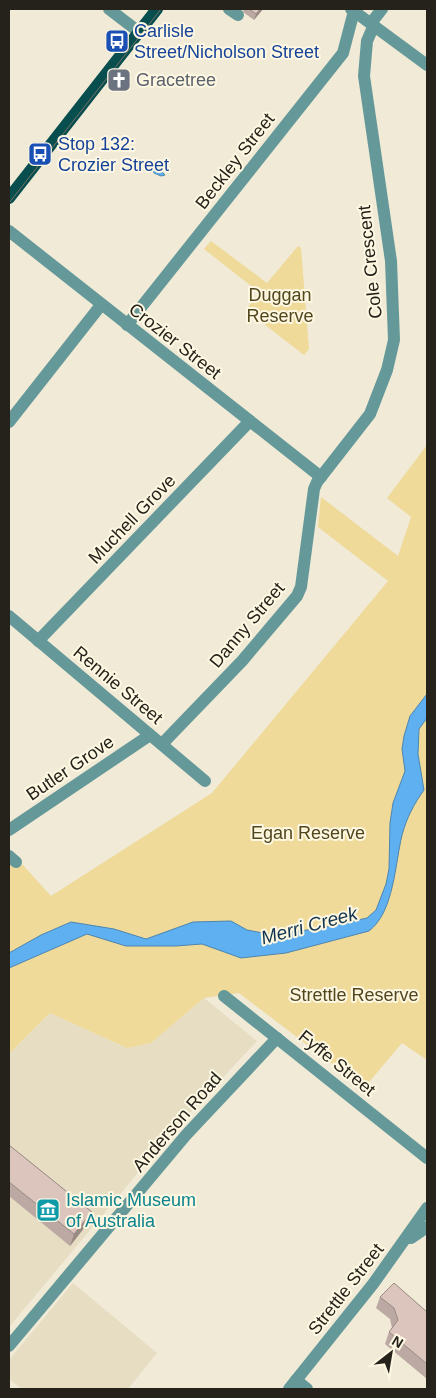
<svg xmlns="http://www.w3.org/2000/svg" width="436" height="1398" viewBox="0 0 436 1398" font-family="Helvetica,sans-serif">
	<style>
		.built { fill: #e6ddc3 }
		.green { fill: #efda99 }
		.water { fill: #5eb0f0; stroke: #4d85b0 }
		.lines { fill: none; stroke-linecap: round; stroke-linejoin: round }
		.minor { stroke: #659999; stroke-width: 12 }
		.major { stroke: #084e4f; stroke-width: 12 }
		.tram { stroke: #757165; stroke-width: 1 }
		.wall { fill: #bca9a3 }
		.shaded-wall { fill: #998a84 }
		.building { fill: #dbc5bd; stroke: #998a84 }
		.labels { text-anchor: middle; stroke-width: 4; stroke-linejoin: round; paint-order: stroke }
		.transit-label { font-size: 18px; fill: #164399; stroke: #fef8e3; text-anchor: start }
		.worship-label { font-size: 18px; fill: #5b616d; stroke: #fef8e3; text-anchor: start }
		.street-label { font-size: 18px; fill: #24221a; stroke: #fef8e3 }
		.park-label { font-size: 18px; fill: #52461d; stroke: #fef8e3 }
		.culture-label { font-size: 18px; fill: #0d838f; stroke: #fef8e3; text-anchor: start }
		.water-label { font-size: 19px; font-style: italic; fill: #11344e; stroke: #fef8e3 }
	</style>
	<rect width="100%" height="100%" fill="#f0ead6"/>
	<!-- built -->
	<g class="built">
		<path d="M204 998 257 1041 172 1132 9 1327V1054L50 1013 127 1048 151 1043Z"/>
		<path d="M73 1283 157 1353 128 1389H22L9 1379V1360Z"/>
	</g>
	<!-- green -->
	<g class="green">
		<path d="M211 241 267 283 298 246 301 248 309 349 304 355 246 310 259 292 204 249Z"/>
		<path d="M427 445V1060L402 1043 364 1088 239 993 204 998 151 1043 127 1048 50 1013 9 1054V864L23 865 51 896 212 793 388 581 318 527 321 497 398 556 411 517 387 498Z"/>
	</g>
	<!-- water -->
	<g class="water">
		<path d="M152 163H154L165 175 161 176 154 173 151 166Z"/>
		<path d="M427 694V718L419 729 418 754 424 790C414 804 407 817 402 835 395 864 394 912 369 931L286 953 241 958 202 944 176 946H126L87 934 9 968V953L41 935 71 922 114 929 146 939 193 922 231 921 247 930 268 934 317 929 367 918 376 910 386 884 389 869 390 823 393 803 405 771 402 749 404 736 410 716Z"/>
	</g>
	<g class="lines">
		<!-- minor -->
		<g class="minor">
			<path d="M109 9 139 32"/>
			<path d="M229 9 238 15"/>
			<path d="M351 9 427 65"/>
			<path d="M371 23 382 9"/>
			<path d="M9 231 321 477"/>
			<path d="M127 325 343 53 354 11"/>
			<path d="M9 422 101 305"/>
			<path d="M9 616 205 781"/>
			<path d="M38 641 250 421"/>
			<path d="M162 744 242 661 297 596 301 587 314 489 317 482 370 414 387 370 394 340 391 261 364 76 367 41 374 25"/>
			<path d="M9 830 150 735"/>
			<path d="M9 856 16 862"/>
			<path d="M224 996 427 1158"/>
			<path d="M411 1238 427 1227"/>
			<path d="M9 1346 186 1135 277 1038"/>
			<path d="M296 1380 307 1389"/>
			<path d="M289 1389 373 1284 427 1208"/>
		</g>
		<!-- major -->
		<path class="major" d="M9 198 157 9"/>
		<!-- tram -->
		<path class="tram" d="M9 203 161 9"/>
	</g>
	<!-- wall -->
	<g class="wall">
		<path d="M244 9H263L254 20 243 12Z"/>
		<path d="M9 1145 92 1212 88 1223 70 1246 9 1196Z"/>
		<path d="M380 1297 427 1312V1379L385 1344 389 1332 392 1328 390 1319 376 1308Z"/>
	</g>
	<!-- shaded-wall -->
	<g class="shaded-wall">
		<path d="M260 9H263L254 20 256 14Z"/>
		<path d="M92 1212 88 1223 70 1246 74 1234Z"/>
	</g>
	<!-- building -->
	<g class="building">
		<path d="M249 9H260L256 14Z"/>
		<path d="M9 1145 92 1212 74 1234 9 1182Z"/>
		<path d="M394 1283 427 1312V1364L389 1332 398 1320 394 1308 380 1297Z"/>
	</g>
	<!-- icons -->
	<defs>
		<g id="bus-square" transform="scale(1.25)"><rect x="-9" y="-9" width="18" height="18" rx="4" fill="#1a4fb4" stroke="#fef8e3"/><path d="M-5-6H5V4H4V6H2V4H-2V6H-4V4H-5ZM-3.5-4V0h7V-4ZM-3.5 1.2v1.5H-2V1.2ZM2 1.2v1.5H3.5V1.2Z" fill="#fff"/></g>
		<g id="church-square" transform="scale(1.25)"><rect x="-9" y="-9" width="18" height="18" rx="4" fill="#6b7280" stroke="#fef8e3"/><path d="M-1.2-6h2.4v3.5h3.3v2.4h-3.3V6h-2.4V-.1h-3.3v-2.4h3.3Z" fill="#fff"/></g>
		<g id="museum-square" transform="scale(1.25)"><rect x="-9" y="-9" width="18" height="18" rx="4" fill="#0f9aa8" stroke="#fef8e3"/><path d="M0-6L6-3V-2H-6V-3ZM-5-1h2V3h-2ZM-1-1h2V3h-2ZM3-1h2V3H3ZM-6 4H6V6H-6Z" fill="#fff"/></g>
	</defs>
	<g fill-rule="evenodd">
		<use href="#bus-square" x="117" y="41"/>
		<use href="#church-square" x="119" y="80"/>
		<use href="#bus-square" x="40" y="154"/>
		<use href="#museum-square" x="48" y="1210"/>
	</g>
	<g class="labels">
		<!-- transit labels -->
		<g class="transit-label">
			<text x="134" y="37">Carlisle<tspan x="134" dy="21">Street/Nicholson Street</tspan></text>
			<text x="58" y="150">Stop 132:<tspan x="58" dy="21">Crozier Street</tspan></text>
		</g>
		<!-- worship labels -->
		<g class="worship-label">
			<text x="136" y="86">Gracetree</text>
		</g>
		<!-- street labels -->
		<g class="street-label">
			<text transform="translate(235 161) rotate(-52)" y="6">Beckley Street</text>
			<text transform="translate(370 262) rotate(-96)" y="6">Cole Crescent</text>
			<text transform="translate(175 341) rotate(38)" y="6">Crozier Street</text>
			<text transform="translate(132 519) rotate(-46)" y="6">Muchell Grove</text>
			<text transform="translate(247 625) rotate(-50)" y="6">Danny Street</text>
			<text transform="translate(118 685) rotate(40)" y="6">Rennie Street</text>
			<text transform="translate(70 768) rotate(-34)" y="6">Butler Grove</text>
			<text transform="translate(337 1063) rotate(39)" y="6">Fyffe Street</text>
			<text transform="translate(177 1122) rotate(-49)" y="6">Anderson Road</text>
			<text transform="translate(346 1289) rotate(-52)" y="6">Strettle Street</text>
		</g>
		<!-- park labels -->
		<g class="park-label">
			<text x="280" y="301">Duggan<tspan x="280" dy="21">Reserve</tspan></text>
			<text x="308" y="839">Egan Reserve</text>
			<text x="354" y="1001">Strettle Reserve</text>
		</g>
		<!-- culture labels -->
		<g class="culture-label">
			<text x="66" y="1206">Islamic Museum<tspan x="66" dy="21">of Australia</tspan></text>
		</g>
		<!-- water labels -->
		<g class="water-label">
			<text transform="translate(309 925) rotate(-15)" y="7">Merri Creek</text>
		</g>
	</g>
	<!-- border -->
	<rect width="436" height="1398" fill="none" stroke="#24221a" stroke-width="20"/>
	<!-- north arrow -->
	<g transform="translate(391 1353) rotate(31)" stroke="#fef8e3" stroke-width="4" paint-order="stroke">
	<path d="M0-4L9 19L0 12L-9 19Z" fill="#24221a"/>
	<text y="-8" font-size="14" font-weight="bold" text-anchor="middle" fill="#24221a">N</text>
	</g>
</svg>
